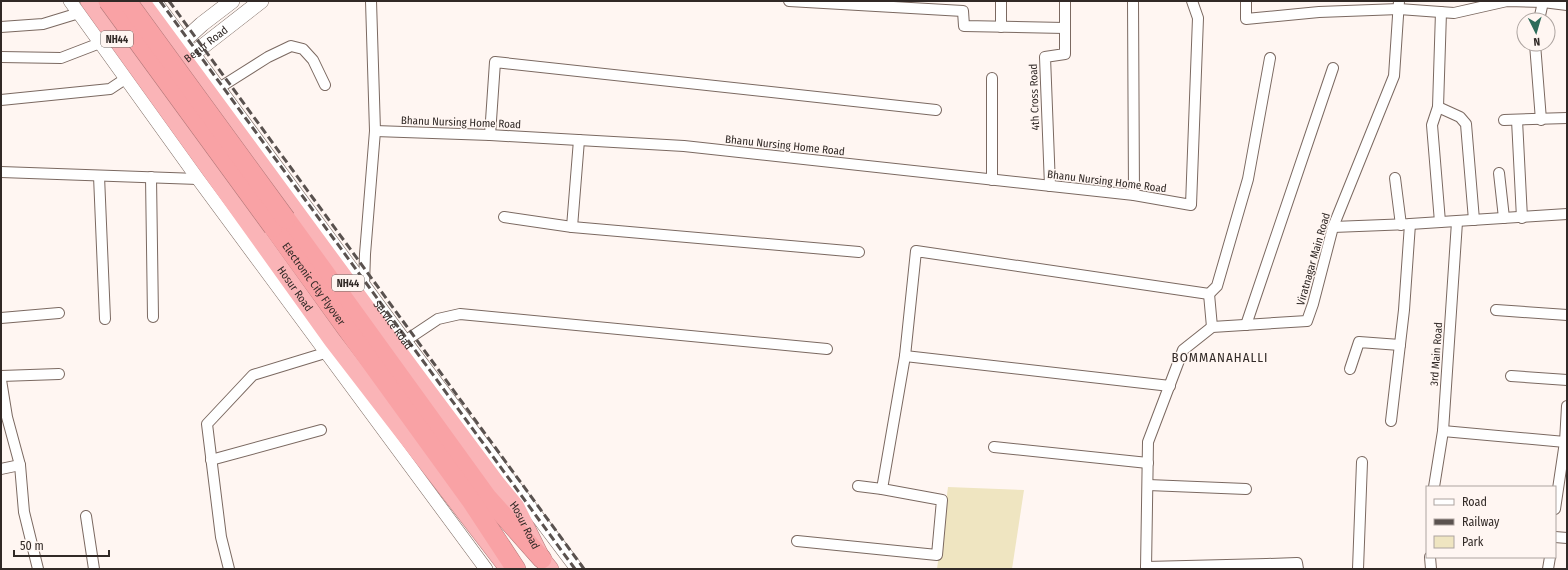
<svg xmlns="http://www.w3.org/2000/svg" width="1568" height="570" viewBox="0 0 1568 570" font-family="'Fira Sans Condensed',sans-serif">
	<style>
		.green { fill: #efe5c1 }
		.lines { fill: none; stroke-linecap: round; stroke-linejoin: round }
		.minor-casing { stroke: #7b6961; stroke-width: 12 }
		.tertiary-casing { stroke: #7b6961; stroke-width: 14 }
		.secondary-casing { stroke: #7b6961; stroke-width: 16 }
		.trunk-casing { stroke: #b37879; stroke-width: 18 }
		.motorway-casing { stroke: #b37879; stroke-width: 20 }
		.minor { stroke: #fff; stroke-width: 10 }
		.tertiary { stroke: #fff; stroke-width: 13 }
		.secondary { stroke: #fff; stroke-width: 15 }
		.trunk { stroke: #fab4b7; stroke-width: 17 }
		.motorway { stroke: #f9a2a5; stroke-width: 19 }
		.rail { stroke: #5a524f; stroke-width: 3; stroke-dasharray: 8 4; stroke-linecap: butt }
		.motorway-bridge-casing { stroke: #b37879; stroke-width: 20; stroke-linecap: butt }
		.motorway-bridge { stroke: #f9a2a5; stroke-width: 19 }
		.labels { text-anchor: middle; stroke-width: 3; stroke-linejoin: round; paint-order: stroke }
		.shield { fill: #fff6f2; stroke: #6f6663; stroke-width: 1 }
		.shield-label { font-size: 10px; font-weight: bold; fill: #312926 }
		.street-label { font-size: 11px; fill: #312926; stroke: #fff6f2 }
		.quarter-label { font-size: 13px; letter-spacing: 1px; fill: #312926; stroke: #fff6f2 }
	</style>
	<rect width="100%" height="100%" fill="#fff6f2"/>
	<!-- green -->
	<path class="green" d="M948 487 1024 490 1012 569H937Z"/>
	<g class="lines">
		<!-- minor casing -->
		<g class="minor-casing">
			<g id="minor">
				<path d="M789 1 963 11 964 26 1065 28"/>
				<path d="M1001 1V27"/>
				<path d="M1133 1 1134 195"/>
				<path d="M1246 1V19L1319 12 1399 9 1454 13 1507 1 1543 2 1567 5"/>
				<path d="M1539 20 1543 2"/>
				<path d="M1 27 43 24 79 13"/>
				<path d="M1535 44 1541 120"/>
				<path d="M1 57 61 58 100 43"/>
				<path d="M992 78V180"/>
				<path d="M219 88 268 57 291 46 303 49 313 60 325 85"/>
				<path d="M1 100 110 89 125 79"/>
				<path d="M1438 107 1460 117 1466 124 1474 220"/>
				<path d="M1504 120 1567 118"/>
				<path d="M1517 120 1522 218"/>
				<path d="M375 131 490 135 684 146 1134 195 1191 205 1198 18 1192 1"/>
				<path d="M490 135 495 62 936 110"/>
				<path d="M1 172 198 179"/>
				<path d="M1499 173 1504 218"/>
				<path d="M99 176 105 319"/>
				<path d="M151 177 153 317"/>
				<path d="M1395 178 1401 225"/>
				<path d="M1050 186 1045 57 1065 54V1"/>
				<path d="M504 217 572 227 859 252"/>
				<path d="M1440 222 1432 125 1438 107 1441 12"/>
				<path d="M572 227 579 140"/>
				<path d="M1333 227 1410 224 1567 214"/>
				<path d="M364 285 365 254 375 131 371 1"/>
				<path d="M1209 294 1217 286 1248 179 1270 58"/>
				<path d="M1209 294 1212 327"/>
				<path d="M1496 310 1567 315"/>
				<path d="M1 318 59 313"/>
				<path d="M1246 325 1333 68"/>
				<path d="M405 341 438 319 460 314 827 349"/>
				<path d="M905 356 1170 386"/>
				<path d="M1350 369 1359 342 1400 345"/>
				<path d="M1 376 59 374"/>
				<path d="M1511 376 1567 380"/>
				<path d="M1 380 7 417 20 465 24 512 38 569"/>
				<path d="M1391 421 1404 310 1410 224"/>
				<path d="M1443 431 1565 442"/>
				<path d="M994 447 1148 463"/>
				<path d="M211 460 321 430"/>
				<path d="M1 469 20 465"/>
				<path d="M1148 485 1246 489"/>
				<path d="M858 486 882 489"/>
				<path d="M1434 487 1443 431 1457 222"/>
				<path d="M1555 509 1565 442 1567 406"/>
				<path d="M86 516 94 569"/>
				<path d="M1555 537 1567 538"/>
				<path d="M797 541 937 555 942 500 882 489 905 356 916 251 1209 294"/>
				<path d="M1430 557 1431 569"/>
				<path d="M1267 564 1297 563 1298 569"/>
				<path d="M1146 567 1267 564V569"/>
				<path d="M229 569 221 537 207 424 253 375 325 353"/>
				<path d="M1146 569 1148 442 1183 350 1212 327 1307 321 1313 304 1333 227 1394 76 1399 1"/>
				<path d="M1358 569 1362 462"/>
				<path d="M1548 569 1550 557"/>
			</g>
		</g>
		<!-- tertiary casing -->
		<g class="tertiary-casing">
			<g id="tertiary">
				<path d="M70 1 198 179 486 569"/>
				<path id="s1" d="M155 1 405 341 577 569"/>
			</g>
		</g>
		<!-- secondary casing -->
		<g class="secondary-casing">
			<g id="secondary">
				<path d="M167 56 202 24 232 1"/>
				<path id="s2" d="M175 68 261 1"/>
			</g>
		</g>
		<!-- trunk casing -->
		<g class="trunk-casing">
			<g id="trunk">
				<path id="s3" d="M89 1 332 340 503 562"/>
				<path id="s4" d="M141 1 413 371 498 485 516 507 542 559 550 569"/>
			</g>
		</g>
		<!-- motorway casing -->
		<g class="motorway-casing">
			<g id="motorway">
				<path d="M286 219 487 497 542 559"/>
				<path id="s5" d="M273 227 472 502 516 569"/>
			</g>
		</g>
		<!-- minor -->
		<use href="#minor" class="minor"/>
		<!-- tertiary -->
		<use href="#tertiary" class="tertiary"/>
		<!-- secondary -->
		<use href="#secondary" class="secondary"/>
		<!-- trunk -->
		<use href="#trunk" class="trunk"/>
		<!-- motorway -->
		<use href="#motorway" class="motorway"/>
		<!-- rail -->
		<g class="rail">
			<path d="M160 1 575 569"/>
			<path d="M169 1 584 569"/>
		</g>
		<!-- motorway-bridge casing -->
		<g class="motorway-bridge-casing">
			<g id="motorway-bridge">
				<path d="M108 1 273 227"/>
				<path d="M127 1 286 219"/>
			</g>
		</g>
		<!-- motorway-bridge -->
		<use href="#motorway-bridge" class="motorway-bridge"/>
	</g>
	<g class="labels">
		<!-- shield labels -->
		<g class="shield">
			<rect x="101" y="31" width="32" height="16" rx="3"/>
			<rect x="332" y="275" width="32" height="16" rx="3"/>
		</g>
		<g class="shield-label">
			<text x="117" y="43">NH44</text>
			<text x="348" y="287">NH44</text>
		</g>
		<!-- street labels -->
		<g class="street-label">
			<text dy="4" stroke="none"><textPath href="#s2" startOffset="39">Begur Road</textPath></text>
			<text transform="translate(1034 97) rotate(-92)" y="4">4th Cross Road</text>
			<text transform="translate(461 122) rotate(2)" y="4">Bhanu Nursing Home Road</text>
			<text transform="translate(785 145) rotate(6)" y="4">Bhanu Nursing Home Road</text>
			<text transform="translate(1107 181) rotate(7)" y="4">Bhanu Nursing Home Road</text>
			<text transform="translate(1313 259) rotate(-74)" y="4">Viratnagar Main Road</text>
			<text dy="4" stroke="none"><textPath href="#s5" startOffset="70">Electronic City Flyover</textPath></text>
			<text dy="4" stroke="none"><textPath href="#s3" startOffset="354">Hosur Road</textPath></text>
			<text dy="4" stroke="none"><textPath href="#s1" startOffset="402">Service Road</textPath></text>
			<text transform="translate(1436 354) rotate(-86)" y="4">3rd Main Road</text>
			<text dy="4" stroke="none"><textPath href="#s4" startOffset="650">Hosur Road</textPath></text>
		</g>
		<!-- quarter labels -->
		<g class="quarter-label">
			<text x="1220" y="362">BOMMANAHALLI</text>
		</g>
	</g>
	<!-- border -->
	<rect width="1568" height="570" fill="none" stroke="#312926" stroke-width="4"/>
	<!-- legend -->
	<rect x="1426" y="486" width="130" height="72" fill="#fff6f2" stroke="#ada4a0"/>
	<rect x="1434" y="499" width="20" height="6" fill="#ffffff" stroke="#ada4a0"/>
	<text x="1462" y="506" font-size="12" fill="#312926">Road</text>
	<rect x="1434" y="519" width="20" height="6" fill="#5a524f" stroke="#ada4a0"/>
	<text x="1462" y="526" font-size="12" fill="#312926">Railway</text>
	<rect x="1434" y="536" width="20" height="12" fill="#efe5c1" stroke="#ada4a0"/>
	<text x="1462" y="546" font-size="12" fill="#312926">Park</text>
	<!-- north arrow -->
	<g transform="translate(1536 32) rotate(175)"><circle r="19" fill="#fff6f2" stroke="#ada4a0"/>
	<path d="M0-3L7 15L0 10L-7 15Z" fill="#2d6c5a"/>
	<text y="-6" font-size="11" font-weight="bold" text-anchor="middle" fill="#312926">N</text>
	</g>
	<!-- scale -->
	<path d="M14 550v6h95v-6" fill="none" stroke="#312926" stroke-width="2"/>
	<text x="20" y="550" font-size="12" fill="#312926" stroke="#fff6f2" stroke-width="3" paint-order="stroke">50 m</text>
</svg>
